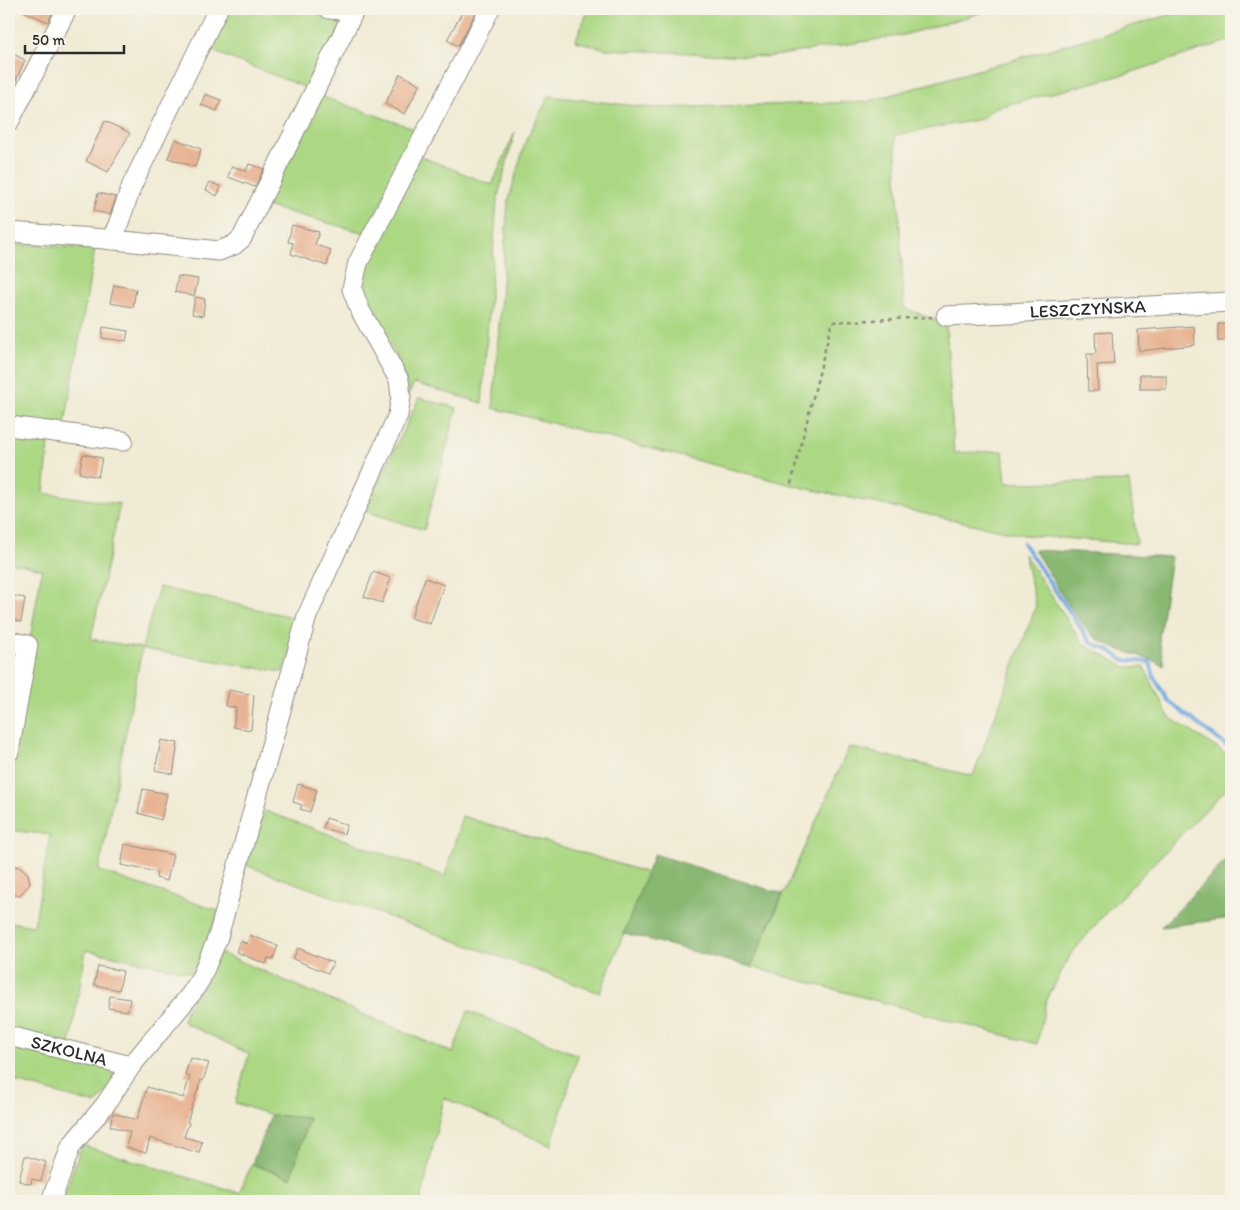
<svg xmlns="http://www.w3.org/2000/svg" width="1240" height="1210" viewBox="0 0 1240 1210" font-family="Itim,sans-serif">
	<style>
		.green { fill: #acd884; stroke: #6c8258 }
		.forest { fill: #89b872; stroke: #5a724e }
		.lines { fill: none; stroke-linecap: round; stroke-linejoin: round }
		.stream { stroke: #75aae3; stroke-width: 4 }
		.building { fill: #e8b392 }
		.minor-casing { stroke: #8e8b80; stroke-width: 21 }
		.path { stroke: #8e8b80; stroke-width: 2.5; stroke-dasharray: 4 4; stroke-linecap: butt }
		.minor { stroke: #fff; stroke-width: 19 }
		.labels { text-anchor: middle; stroke-width: 4; stroke-linejoin: round; paint-order: stroke }
		.street-label { font-size: 18px; fill: #2b2b2b; stroke: #f7f3e8 }
	</style>
	<rect width="100%" height="100%" fill="#f7f3e8"/>
	<filter id="ink" filterUnits="userSpaceOnUse"><feTurbulence type="fractalNoise" baseFrequency=".02" numOctaves="2"/><feDisplacementMap in="SourceGraphic" scale="10" xChannelSelector="R" yChannelSelector="G"/><feConvolveMatrix kernelMatrix="1 2 1 2 8 2 1 2 1" color-interpolation-filters="sRGB"/></filter>
	<filter id="wash" filterUnits="userSpaceOnUse"><feTurbulence type="fractalNoise" baseFrequency=".0096" numOctaves="4" result="noise"/><feDisplacementMap in="SourceGraphic" scale="20" xChannelSelector="R" yChannelSelector="G"/><feGaussianBlur stdDeviation="1.12" result="paint"/><feColorMatrix in="noise" values="0 0 0 0 0 0 0 0 0 0 0 0 0 0 0 0 0 1.4 0 .05"/><feComposite in="paint" operator="in"/></filter>
	<g filter="url(#wash)">
		<rect width="100%" height="100%" fill="#f0ebd4"/>
		<!-- green -->
		<g class="green">
			<path d="M221 9H317L347 17 309 89 204 48Z"/>
			<path d="M589 9H994L904 35 768 57 606 49 575 41Z"/>
			<path d="M1190 9H1231V40L1126 74 994 108 982 119 895 135 904 308 946 324 954 453 1003 451 1006 483 1129 481 1137 544 1024 535 804 488 493 408 508 202 526 140 549 96 654 108 866 102Z"/>
			<path d="M318 95 418 130 365 233 262 205Z"/>
			<path d="M515 132 497 200 482 403 414 383 410 392 394 351 361 301 360 275 420 156 492 185Z"/>
			<path d="M9 244 95 248 65 424 9 418Z"/>
			<path d="M419 398 457 408 424 530 365 511Z"/>
			<path d="M9 430 50 435 44 493 120 504 91 639 142 648 159 587 306 620 282 672 142 649 99 871 219 911 193 973 86 950 70 1044 9 1031V922L34 926 50 835 9 830V763L42 569 9 562Z"/>
			<path d="M1024 554 1084 645 1126 667H1144L1169 717 1231 757V784L1108 910 1071 954 1046 1001 1037 1044 751 967 849 747 973 776 1036 606Z"/>
			<path d="M265 811 445 876 462 816 648 873 600 993 245 865Z"/>
			<path d="M221 953 453 1053 468 1011 578 1055 551 1146 444 1098 421 1201H62L82 1145 239 1193 252 1164 290 1178 309 1119 271 1115 235 1103 249 1054 183 1022 186 1010Z"/>
			<path d="M9 1040 106 1066 113 1074V1083L96 1104 9 1080Z"/>
		</g>
		<!-- forest -->
		<g class="forest">
			<path d="M1034 550 1171 557 1159 638 1164 666C1143 654 1117 653 1096 638 1077 624 1049 572 1034 550Z"/>
			<path d="M654 854 783 894 751 967 624 933Z"/>
			<path d="M1231 855V918L1161 927Z"/>
			<path d="M271 1115 309 1118 291 1178 252 1164Z"/>
		</g>
		<g class="lines">
			<!-- stream -->
			<path class="stream" d="M1023 543 1091 643 1111 651 1123 660 1150 662 1154 677 1168 701 1231 749"/>
		</g>
		<g id="blocks">
			<!-- building -->
			<g class="building">
				<path d="M19 9H54L48 22Z"/>
				<path d="M464 9 476 12 458 46 447 40Z"/>
				<path d="M9 52 25 60 9 96Z"/>
				<path d="M400 74 420 84 405 114 385 104Z"/>
				<path d="M205 94 221 100 217 111 201 105Z"/>
				<path d="M105 121 130 133 108 172 86 161Z"/>
				<path d="M175 139 201 149 195 167 168 158Z"/>
				<path d="M249 164 264 169 255 187 228 177 232 166 246 171Z"/>
				<path d="M210 182 221 187 217 196 206 190Z"/>
				<path d="M98 193 116 197 110 215 94 211Z"/>
				<path d="M292 225 319 232 315 245 331 250 327 266 291 254 293 243 288 242Z"/>
				<path d="M178 276 198 279 194 296 175 292Z"/>
				<path d="M114 285 136 289 133 307 110 303Z"/>
				<path d="M195 297 205 299 203 316 192 314Z"/>
				<rect x="1218" y="324" width="13" height="17"/>
				<path d="M1194 326 1195 345 1139 351 1138 330Z"/>
				<path d="M103 327 128 331 126 341 102 338Z"/>
				<path d="M1112 332 1114 364 1097 365 1098 391H1088L1087 354H1096L1095 333Z"/>
				<rect x="1140" y="375" width="26" height="14"/>
				<path d="M83 454 102 458 98 477 79 473Z"/>
				<path d="M373 572 391 578 382 603 364 597Z"/>
				<path d="M425 578 444 585 430 624 411 618Z"/>
				<path d="M9 595 25 598 21 622 9 619Z"/>
				<path d="M229 690 254 695 251 730 233 727 236 708 226 706Z"/>
				<path d="M161 740 178 743 173 774 155 770Z"/>
				<path d="M298 784 317 790 310 812 300 809 302 805 293 802Z"/>
				<path d="M143 789 167 794 161 820 138 813Z"/>
				<path d="M326 818 347 825 344 834 323 828Z"/>
				<path d="M125 844 173 855 167 881 156 878 157 872 121 865Z"/>
				<path d="M9 866 21 867 28 874 30 884 20 895H9Z"/>
				<path d="M250 935 278 946 273 959 268 958 266 964 236 952 240 941 247 944Z"/>
				<path d="M298 948 333 963 328 973 293 959Z"/>
				<path d="M98 966 123 971 119 990 94 985Z"/>
				<path d="M110 996 130 999 128 1011 108 1008Z"/>
				<path d="M190 1058 209 1063 203 1081 201 1080 187 1122 189 1123 184 1137 202 1142 199 1153 150 1138 146 1153 126 1147 130 1132 110 1126 113 1113 137 1120 147 1087 183 1098 190 1077 185 1075Z"/>
				<path d="M25 1156 46 1162 41 1181 32 1179 31 1184 19 1181Z"/>
			</g>
		</g>
	</g>
	<g filter="url(#ink)">
		<use href="#blocks" fill-opacity="0" stroke="#8e8b80" stroke-width="1"/>
		<g class="lines">
			<!-- minor casing -->
			<g class="minor-casing">
				<g id="minor">
					<path d="M329 9 354 11"/>
					<path d="M9 122 67 9"/>
					<path d="M9 232 105 239 219 251 234 245 242 238 355 9"/>
					<path d="M111 240 118 225 132 185 218 9"/>
					<path id="s1" d="M946 316 1231 302"/>
					<path d="M9 426 123 441"/>
					<path d="M9 641 28 645 9 752"/>
					<path id="s2" d="M9 1036 131 1066"/>
					<path d="M51 1201 71 1146 105 1105 131 1066 191 994 200 980 218 937 307 616 398 415 401 397 399 380 360 310 352 289 358 263 490 9"/>
				</g>
			</g>
			<!-- path -->
			<path class="path" d="M791 484 832 322 932 317"/>
			<!-- minor -->
			<use href="#minor" class="minor"/>
		</g>
	</g>
	<g class="labels">
		<!-- street labels -->
		<g class="street-label">
			<text dy="6" stroke="none"><textPath href="#s1" startOffset="142">LESZCZYŃSKA</textPath></text>
			<text dy="6" stroke="none"><textPath href="#s2" startOffset="62">SZKOLNA</textPath></text>
		</g>
	</g>
	<!-- margin -->
	<rect width="1240" height="1210" fill="none" stroke="#f7f3e8" stroke-width="30"/>
	<!-- scale -->
	<path d="M25 45v8h99v-8" fill="none" stroke="#2b2b2b" stroke-width="2.5"/>
	<text x="32" y="45" font-size="15" fill="#2b2b2b" stroke="#f7f3e8" stroke-width="4" paint-order="stroke">50 m</text>
</svg>
